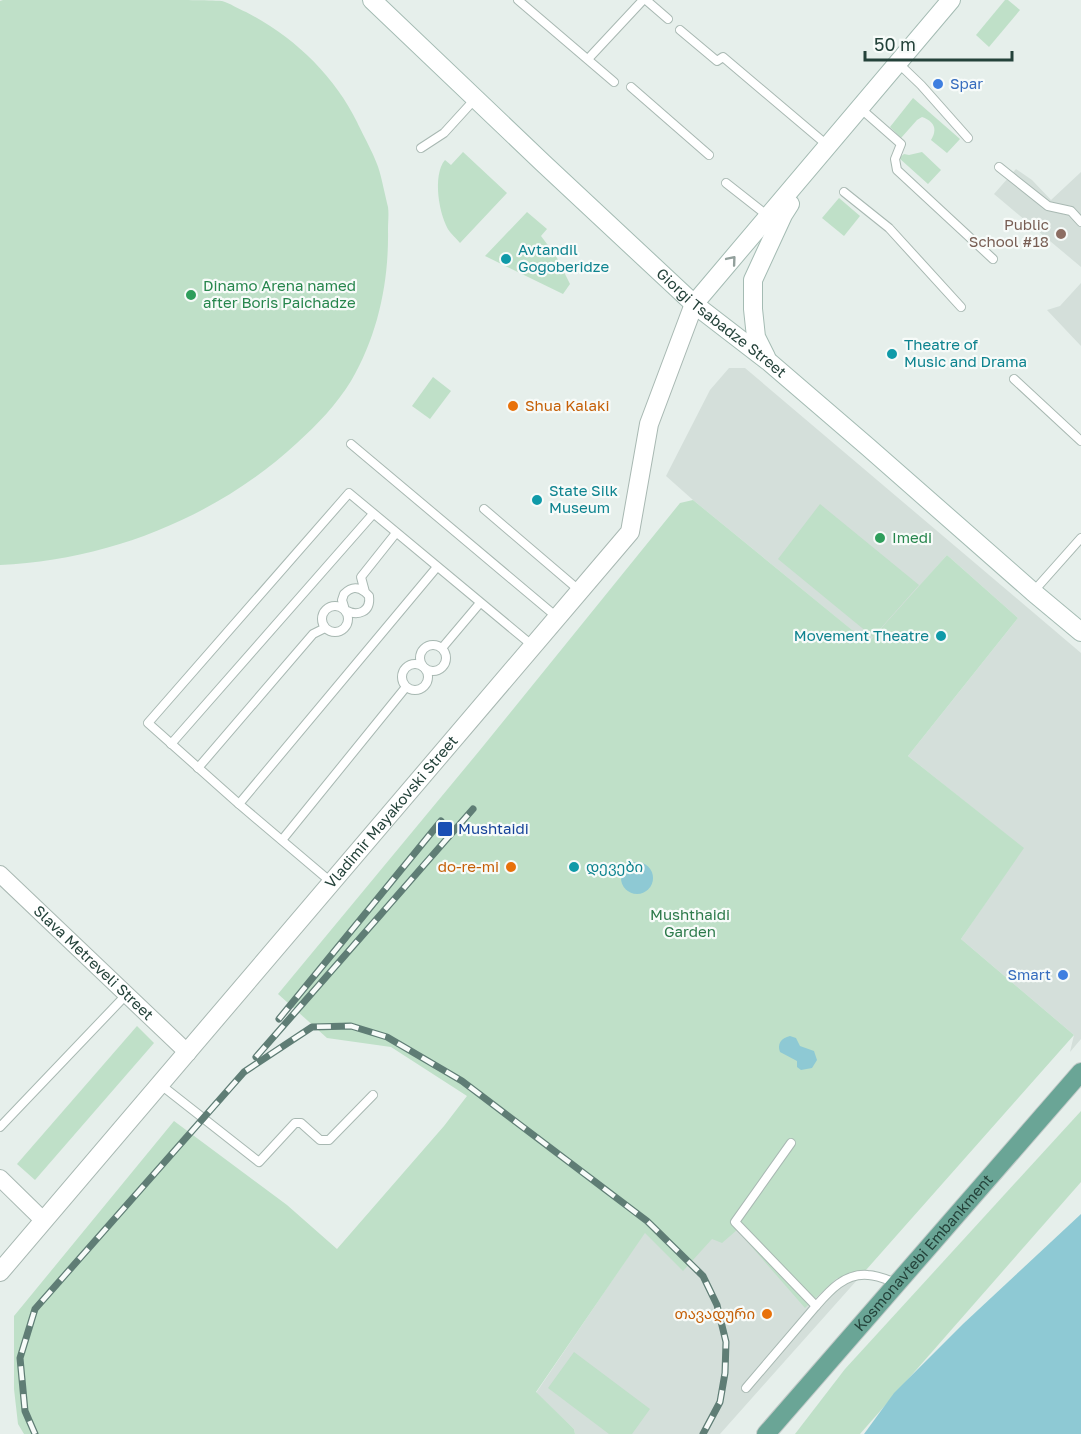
<svg xmlns="http://www.w3.org/2000/svg" width="1081" height="1434" viewBox="0 0 1081 1434" font-family="'Golos Text','Noto Sans Georgian',sans-serif">
	<style>
		.built { fill: #d4dfda }
		.green { fill: #bfe0c8 }
		.water { fill: #8ec9d4 }
		.lines { fill: none; stroke-linecap: round; stroke-linejoin: round }
		.service-casing { stroke: #a8b8b2; stroke-width: 10 }
		.minor-casing { stroke: #a8b8b2; stroke-width: 18 }
		.tertiary-casing { stroke: #a8b8b2; stroke-width: 20 }
		.secondary-casing { stroke: #a4bbb3; stroke-width: 20 }
		.primary-casing { stroke: #c2cac8; stroke-width: 20 }
		.service { stroke: #fff; stroke-width: 8 }
		.minor { stroke: #fff; stroke-width: 16 }
		.tertiary { stroke: #fff; stroke-width: 18 }
		.secondary { stroke: #fff; stroke-width: 18 }
		.primary { stroke: #6aa596; stroke-width: 18 }
		.rail-casing { stroke: #5f7d75; stroke-width: 7 }
		.rail { stroke: #f7fbf9; stroke-width: 4.5; stroke-dasharray: 14; stroke-linecap: butt }
		.oneway { stroke: #92a09c }
		.shop-dot { fill: #3f7fe0; stroke: #f7fbf9; stroke-width: 2 }
		.education-dot { fill: #8d6e63; stroke: #f7fbf9; stroke-width: 2 }
		.culture-dot { fill: #0f9aa8; stroke: #f7fbf9; stroke-width: 2 }
		.leisure-dot { fill: #2e9e5b; stroke: #f7fbf9; stroke-width: 2 }
		.food-dot { fill: #e8710a; stroke: #f7fbf9; stroke-width: 2 }
		.transit-dot { fill: #1a4fb4; stroke: #f7fbf9; stroke-width: 2 }
		.labels { text-anchor: middle; stroke-width: 4.5; stroke-linejoin: round; paint-order: stroke }
		.shop-label { font-size: 15px; fill: #366cbe; stroke: #f7fbf9; text-anchor: start }
		.education-label { font-size: 15px; fill: #785e54; stroke: #f7fbf9; text-anchor: end }
		.culture-label { font-size: 15px; fill: #0d838f; stroke: #f7fbf9; text-anchor: start }
		.leisure-label { font-size: 15px; fill: #27864d; stroke: #f7fbf9; text-anchor: start }
		.street-label { font-size: 15px; fill: #24423a; stroke: #f7fbf9 }
		.food-label { font-size: 15px; fill: #c56008; stroke: #f7fbf9; text-anchor: end }
		.transit-label { font-size: 15px; fill: #164399; stroke: #f7fbf9; text-anchor: start }
		.park-label { font-size: 15px; fill: #2d7a4b; stroke: #f7fbf9 }
	</style>
	<rect width="100%" height="100%" fill="#e6efeb"/>
	<!-- built -->
	<g class="built">
		<path d="M1016 169 1032 180 1051 200 1081 172V267L994 194Z"/>
		<path d="M1081 283V346L1047 310 1060 306Z"/>
		<path d="M729 368H745L1081 653V1039L1070 1052 1074 1035 961 939 1023 848 908 756 1018 618 947 555 869 644 693 500 666 476 710 390Z"/>
		<path d="M737 1230 836 1279 866 1270 720 1434H575L574 1429 536 1393 645 1232 712 1238Z"/>
	</g>
	<!-- green -->
	<g class="green">
		<path d="M3 0C56 0 109 0 162 0 177 0 208 0 222 1 230 3 238 9 246 12 293 36 334 75 357 122 364 137 378 161 381 177 383 185 386 199 388 207 389 214 388 222 388 229 389 282 378 335 351 381 337 404 317 425 297 443 217 517 109 560 0 565V1Z"/>
		<path d="M1005 0H1008L1020 10 989 47 976 35Z"/>
		<path d="M913 98 960 139 947 153 931 140C938 129 934 121 922 117L917 120 901 138 890 127Z"/>
		<path d="M463 152 507 193 460 243C457 239 453 236 450 232 439 217 432 175 445 160L451 165Z"/>
		<path d="M922 152 941 170 928 184 899 158 904 154 909 155Z"/>
		<path d="M839 198 860 216 844 236 822 218Z"/>
		<path d="M527 212 547 229 541 236 556 256 570 284 563 294 485 256Z"/>
		<path d="M433 377 451 391 430 419 412 406Z"/>
		<path d="M693 500 868 643 947 555 1018 618 908 756 1024 848 961 939 1074 1035 866 1270 836 1279 805 1308 737 1230 722 1243 712 1239 683 1271 645 1233 536 1392 574 1429 575 1434H24L18 1424 14 1389V1316L174 1121 287 1205 337 1249 444 1126 467 1096 391 1047 327 1038 278 994 480 750 680 503Z"/>
		<path d="M820 504 919 585 873 637 778 559Z"/>
		<path d="M137 1026 154 1043 35 1180 17 1164Z"/>
		<path d="M1081 1111V1182L860 1434H795L845 1369Z"/>
		<path d="M574 1352 650 1409 632 1434H609L548 1388Z"/>
	</g>
	<!-- water -->
	<g class="water">
		<circle cx="637" cy="878" r="16"/>
		<path d="M790 1036 796 1038 800 1046 814 1051 817 1060 812 1068 801 1070 797 1067V1061L780 1052C777 1044 781 1038 790 1036Z"/>
		<path d="M1081 1214V1434H864L894 1393 963 1324Z"/>
	</g>
	<g class="lines">
		<!-- service casing -->
		<g class="service-casing">
			<g id="service">
				<path d="M518 0 614 82"/>
				<path d="M646 0 668 19"/>
				<path d="M680 30 717 61 723 57 827 145"/>
				<path d="M588 59 643 0"/>
				<path d="M898 63 921 85 968 138"/>
				<path d="M631 87 709 155"/>
				<path d="M860 108 901 144 895 159 897 170 993 259"/>
				<path d="M421 148 444 133 475 99"/>
				<path d="M999 167 1048 206 1071 211 1081 222"/>
				<path d="M726 183 768 216"/>
				<path d="M844 192 889 228 961 307"/>
				<path d="M1014 379 1081 441"/>
				<path d="M351 444 558 618"/>
				<path d="M484 509 580 591"/>
				<path d="M365 592C357 586 351 587 344 594L342 600 345 610C358 617 371 612 369 596L365 592 361 577 396 533"/>
				<path d="M1033 592 1081 538"/>
				<circle cx="335" cy="619" r="13"/>
				<circle cx="433" cy="658" r="13"/>
				<path d="M442 648 480 603"/>
				<circle cx="415" cy="677" r="13"/>
				<path d="M171 744 373 514"/>
				<path d="M198 768 313 634 325 628"/>
				<path d="M239 804 437 567"/>
				<path d="M282 840 406 687"/>
				<path d="M331 882 239 804 148 723 349 493 533 646"/>
				<path d="M161 1085 259 1162 295 1123H301L320 1140H329L373 1095"/>
				<path d="M0 1127 126 995"/>
				<path d="M791 1143 735 1222 816 1306C830 1290 845 1273 868 1275 877 1275 888 1280 896 1283"/>
				<path d="M746 1388 816 1306"/>
			</g>
		</g>
		<!-- minor casing -->
		<g class="minor-casing">
			<g id="minor">
				<path id="s1" d="M0 874 188 1053"/>
				<path d="M0 1178 44 1221"/>
			</g>
		</g>
		<!-- tertiary casing -->
		<g class="tertiary-casing">
			<g id="tertiary">
				<path id="s2" d="M0 1272 630 532 649 424 694 304"/>
			</g>
		</g>
		<!-- secondary casing -->
		<g class="secondary-casing">
			<g id="secondary">
				<path id="s3" d="M372 0 543 163 694 304 768 361 868 447 1033 592 1081 632"/>
				<path d="M694 304 951 0"/>
				<path d="M766 357 756 337 753 309V280L783 215 790 204"/>
			</g>
		</g>
		<!-- primary casing -->
		<g class="primary-casing">
			<g id="primary">
				<path id="s4" d="M766 1434 1081 1072"/>
			</g>
		</g>
		<!-- service -->
		<use href="#service" class="service"/>
		<!-- minor -->
		<use href="#minor" class="minor"/>
		<!-- tertiary -->
		<use href="#tertiary" class="tertiary"/>
		<!-- secondary -->
		<use href="#secondary" class="secondary"/>
		<!-- primary -->
		<use href="#primary" class="primary"/>
		<!-- rail casing -->
		<g class="rail-casing">
			<g id="rail">
				<path d="M279 1019 441 821"/>
				<path d="M256 1057 473 809"/>
				<path d="M35 1434 25 1411 20 1358 35 1309 244 1072 312 1027 351 1026 387 1037 462 1081 647 1221 703 1276 717 1305 726 1342 725 1373 720 1402 703 1434"/>
			</g>
		</g>
		<!-- rail -->
		<use href="#rail" class="rail"/>
	</g>
	<!-- one-way arrows -->
	<defs><path id="oneway-chevron" d="M-2-3.5L2.5 0L-2 3.5" fill="none" stroke-width="1.6" stroke-linecap="round" stroke-linejoin="round" transform="scale(1.5)"/></defs>
	<use class="oneway" href="#oneway-chevron" transform="translate(732 260) rotate(-50)"/>
	<!-- markers -->
	<g class="shop-dot">
		<circle cx="938" cy="84" r="6"/>
		<circle cx="1063" cy="975" r="6"/>
	</g>
	<circle class="education-dot" cx="1061" cy="234" r="6"/>
	<g class="culture-dot">
		<circle cx="506" cy="259" r="6"/>
		<circle cx="892" cy="354" r="6"/>
		<circle cx="537" cy="500" r="6"/>
		<circle cx="941" cy="636" r="6"/>
		<circle cx="574" cy="867" r="6"/>
	</g>
	<g class="leisure-dot">
		<circle cx="191" cy="295" r="6"/>
		<circle cx="880" cy="538" r="6"/>
	</g>
	<g class="food-dot">
		<circle cx="513" cy="406" r="6"/>
		<circle cx="511" cy="867" r="6"/>
		<circle cx="767" cy="1314" r="6"/>
	</g>
	<rect class="transit-dot" x="437" y="821" width="16" height="16" rx="3"/>
	<g class="labels">
		<!-- shop labels -->
		<g class="shop-label">
			<text x="950" y="89">Spar</text>
			<text x="1051" y="980" text-anchor="end">Smart</text>
		</g>
		<!-- education labels -->
		<g class="education-label">
			<text x="1049" y="230">Public<tspan x="1049" dy="17">School #18</tspan></text>
		</g>
		<!-- culture labels -->
		<g class="culture-label">
			<text x="518" y="255">Avtandil<tspan x="518" dy="17">Gogoberidze</tspan></text>
			<text x="904" y="350">Theatre of<tspan x="904" dy="17">Music and Drama</tspan></text>
			<text x="549" y="496">State Silk<tspan x="549" dy="17">Museum</tspan></text>
			<text x="929" y="641" text-anchor="end">Movement Theatre</text>
			<text x="586" y="872">დევები</text>
		</g>
		<!-- leisure labels -->
		<g class="leisure-label">
			<text x="203" y="291">Dinamo Arena named<tspan x="203" dy="17">after Boris Paichadze</tspan></text>
			<text x="892" y="543">Imedi</text>
		</g>
		<!-- street labels -->
		<g class="street-label">
			<text dy="5" stroke="none"><textPath href="#s3" startOffset="476">Giorgi Tsabadze Street</textPath></text>
			<text dy="5" stroke="none"><textPath href="#s2" startOffset="604">Vladimir Mayakovski Street</textPath></text>
			<text dy="5" stroke="none"><textPath href="#s1" startOffset="129">Slava Metreveli Street</textPath></text>
			<text dy="5" stroke="none"><textPath href="#s4" startOffset="240">Kosmonavtebi Embankment</textPath></text>
		</g>
		<!-- food labels -->
		<g class="food-label">
			<text x="525" y="411" text-anchor="start">Shua Kalaki</text>
			<text x="499" y="872">do-re-mi</text>
			<text x="755" y="1319">თავადური</text>
		</g>
		<!-- transit labels -->
		<g class="transit-label">
			<text x="458" y="834">Mushtaidi</text>
		</g>
		<!-- park labels -->
		<g class="park-label">
			<text x="690" y="920">Mushthaidi<tspan x="690" dy="17">Garden</tspan></text>
		</g>
	</g>
	<!-- scale -->
	<path d="M865 51v9h147v-9" fill="none" stroke="#24423a" stroke-width="3"/>
	<text x="874" y="51" font-size="18" fill="#24423a" stroke="#f7fbf9" stroke-width="4.5" paint-order="stroke">50 m</text>
</svg>
